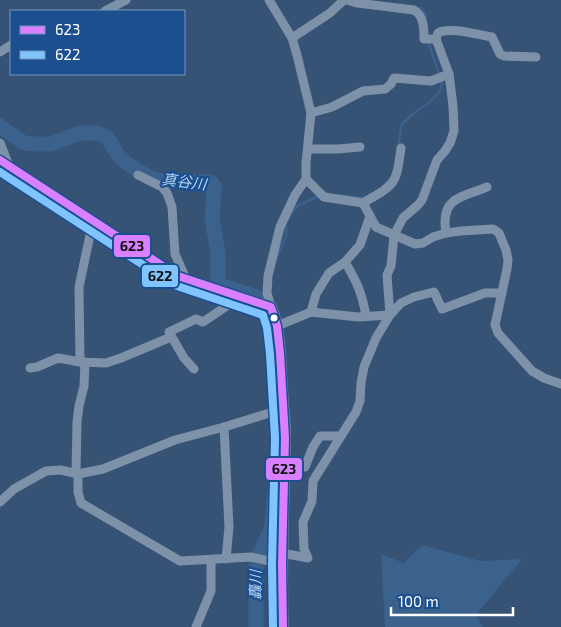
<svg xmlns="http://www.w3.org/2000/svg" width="561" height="627" viewBox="0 0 561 627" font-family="'Exo 2','Noto Sans JP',sans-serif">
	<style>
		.water { fill: #3b618d }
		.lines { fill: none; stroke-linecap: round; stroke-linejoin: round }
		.stream { stroke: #3b618d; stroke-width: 2.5 }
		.river { stroke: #3b618d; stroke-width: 15 }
		.street { stroke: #7d92a8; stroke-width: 9 }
		.secondary { stroke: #798da4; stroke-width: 12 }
		.bus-1-casing { stroke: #1b4f8f; stroke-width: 11 }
		.bus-2-casing { stroke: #1b4f8f; stroke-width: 11 }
		.bus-1 { stroke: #d880ff; stroke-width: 8 }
		.bus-2 { stroke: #80c4ff; stroke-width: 8 }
		.bus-dot { fill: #fff; stroke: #1b4f8f; stroke-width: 2 }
		.labels { text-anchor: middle; stroke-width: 4.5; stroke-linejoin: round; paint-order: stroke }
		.water-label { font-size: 15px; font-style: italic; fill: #b5d3f5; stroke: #1b4f8f }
		.line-badge { stroke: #1b4f8f; stroke-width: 2 }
		.pale-badge-label { font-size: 14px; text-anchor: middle; font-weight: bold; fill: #111 }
	</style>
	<rect width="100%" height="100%" fill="#365274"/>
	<!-- water -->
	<path class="water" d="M422 545 481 561 522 559 476 615 483 627H385L381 554 404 563Z"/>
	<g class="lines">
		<!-- stream -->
		<g class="stream">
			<path d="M415 7 421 8 426 15V20"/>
			<path d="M398 147 402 124 414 113 429 103 440 91 442 83 428 41"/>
			<path d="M383 186 391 177"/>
			<path d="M337 195 363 198 370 194"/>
			<path d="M275 263 286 236V222L297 206 319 196"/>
		</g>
		<!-- river -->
		<path class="river" d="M0 126 24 143 35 144H51L80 133H97L107 137 118 155 126 163 150 178 160 181 211 182 214 186 212 219 218 252V284L256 297 263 307 273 344 278 416 277 466 272 527 256 562V627"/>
		<!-- street -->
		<g class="street">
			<path d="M269 0 292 38 297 55 311 113 306 163V179L295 195 280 227 268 276 267 293 271 307"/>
			<path d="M347 0 357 3 414 10C424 16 424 29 424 39H436L438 33C449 26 479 35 492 37L500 54 504 56 536 57"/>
			<path d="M105 11 126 0"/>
			<path d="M292 38 330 13 344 0"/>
			<path d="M0 52 11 45"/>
			<path d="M311 113 332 107 363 91 385 89 391 84 394 78 431 81 449 74"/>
			<path d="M0 143 9 166"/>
			<path d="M308 149H338L360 147"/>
			<path d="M0 160 178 276 192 281 266 304"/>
			<path d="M138 175 162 187 167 193 172 207 175 254 186 279"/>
			<path d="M306 179 324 197 363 203 376 227 415 244 423 243 433 237 446 233 461 231 493 229 499 233 506 250 508 260 507 269 495 325 498 333 532 371 544 378 561 384"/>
			<path d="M363 203C396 184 396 185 401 148"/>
			<path d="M446 233C440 197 461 198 487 187"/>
			<path d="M345 262C357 282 362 293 366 316"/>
			<path d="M311 312 316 294 329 273 345 262 360 245 370 216"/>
			<path d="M277 326 311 312 358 317 390 315 401 303 414 297 434 292 442 309 485 293H502"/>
			<path d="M80 362 79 287 93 221"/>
			<path d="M30 368 37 367 58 358 80 362 106 363 121 358 171 337"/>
			<path d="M194 369 184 358 169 332 196 319 203 322 240 297"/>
			<path d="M224 427 229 527 226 559"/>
			<path d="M284 469 305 467 313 447 320 436H340"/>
			<path d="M76 473 77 422 79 406 84 386 85 362"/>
			<path d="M78 474V492L81 503 180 561 251 557 282 564"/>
			<path d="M0 502 14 489 46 471 61 470 78 474 103 469 175 440 224 427 273 412H283"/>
			<path d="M282 553 308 558 304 549 303 522 312 501 313 481 356 412 360 401 361 383 364 367 376 338 390 315 387 275 391 266 394 235 403 218 418 205 422 200 437 160 445 151 450 143 454 131 453 106 449 74 436 39"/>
			<path d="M196 627 211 591V560"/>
		</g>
		<!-- secondary -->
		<path class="secondary" d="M266 304 271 307C281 333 280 362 282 390 283 406 285 423 285 440 284 502 280 564 283 627"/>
		<!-- bus-1 casing -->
		<g class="bus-1-casing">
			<path id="bus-1" d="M0 160 178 276 271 307 277 326 280 353 285 438 282 564 283 627"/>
		</g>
		<!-- bus-2 casing -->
		<g class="bus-2-casing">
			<path id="bus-2" d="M0 172 174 285 263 315 267 328 270 354 275 438 272 564 273 627"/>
		</g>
		<!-- bus-1 -->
		<use href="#bus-1" class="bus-1"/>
		<!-- bus-2 -->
		<use href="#bus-2" class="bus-2"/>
	</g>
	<!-- markers -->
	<circle class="bus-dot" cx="274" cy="318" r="4.5"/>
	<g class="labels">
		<!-- water labels -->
		<g class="water-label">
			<text transform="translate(184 182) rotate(7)" y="5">真谷川</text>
			<text transform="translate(256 585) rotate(-90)" y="5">轟川</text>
		</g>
	</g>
	<g class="line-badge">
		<rect x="113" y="234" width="38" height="24" rx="5" fill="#d880ff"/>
		<rect x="141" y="264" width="38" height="24" rx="5" fill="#80c4ff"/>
		<rect x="265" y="457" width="38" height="24" rx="5" fill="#d880ff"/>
	</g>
	<g class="pale-badge-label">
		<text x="132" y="251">623</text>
		<text x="160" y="281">622</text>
		<text x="284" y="474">623</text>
	</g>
	<!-- legend -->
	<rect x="10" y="10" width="175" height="65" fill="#1b4f8f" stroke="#7695bc"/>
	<rect x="20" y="26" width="25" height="8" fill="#d880ff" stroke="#7695bc"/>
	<text x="55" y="35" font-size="15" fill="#ffffff">623</text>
	<rect x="20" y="51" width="25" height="8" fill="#80c4ff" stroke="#7695bc"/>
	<text x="55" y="60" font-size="15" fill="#ffffff">622</text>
	<!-- scale -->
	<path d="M391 607v8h122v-8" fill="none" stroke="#ffffff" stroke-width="2.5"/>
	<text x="398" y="607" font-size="15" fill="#ffffff" stroke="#1b4f8f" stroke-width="4" paint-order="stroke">100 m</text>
</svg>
